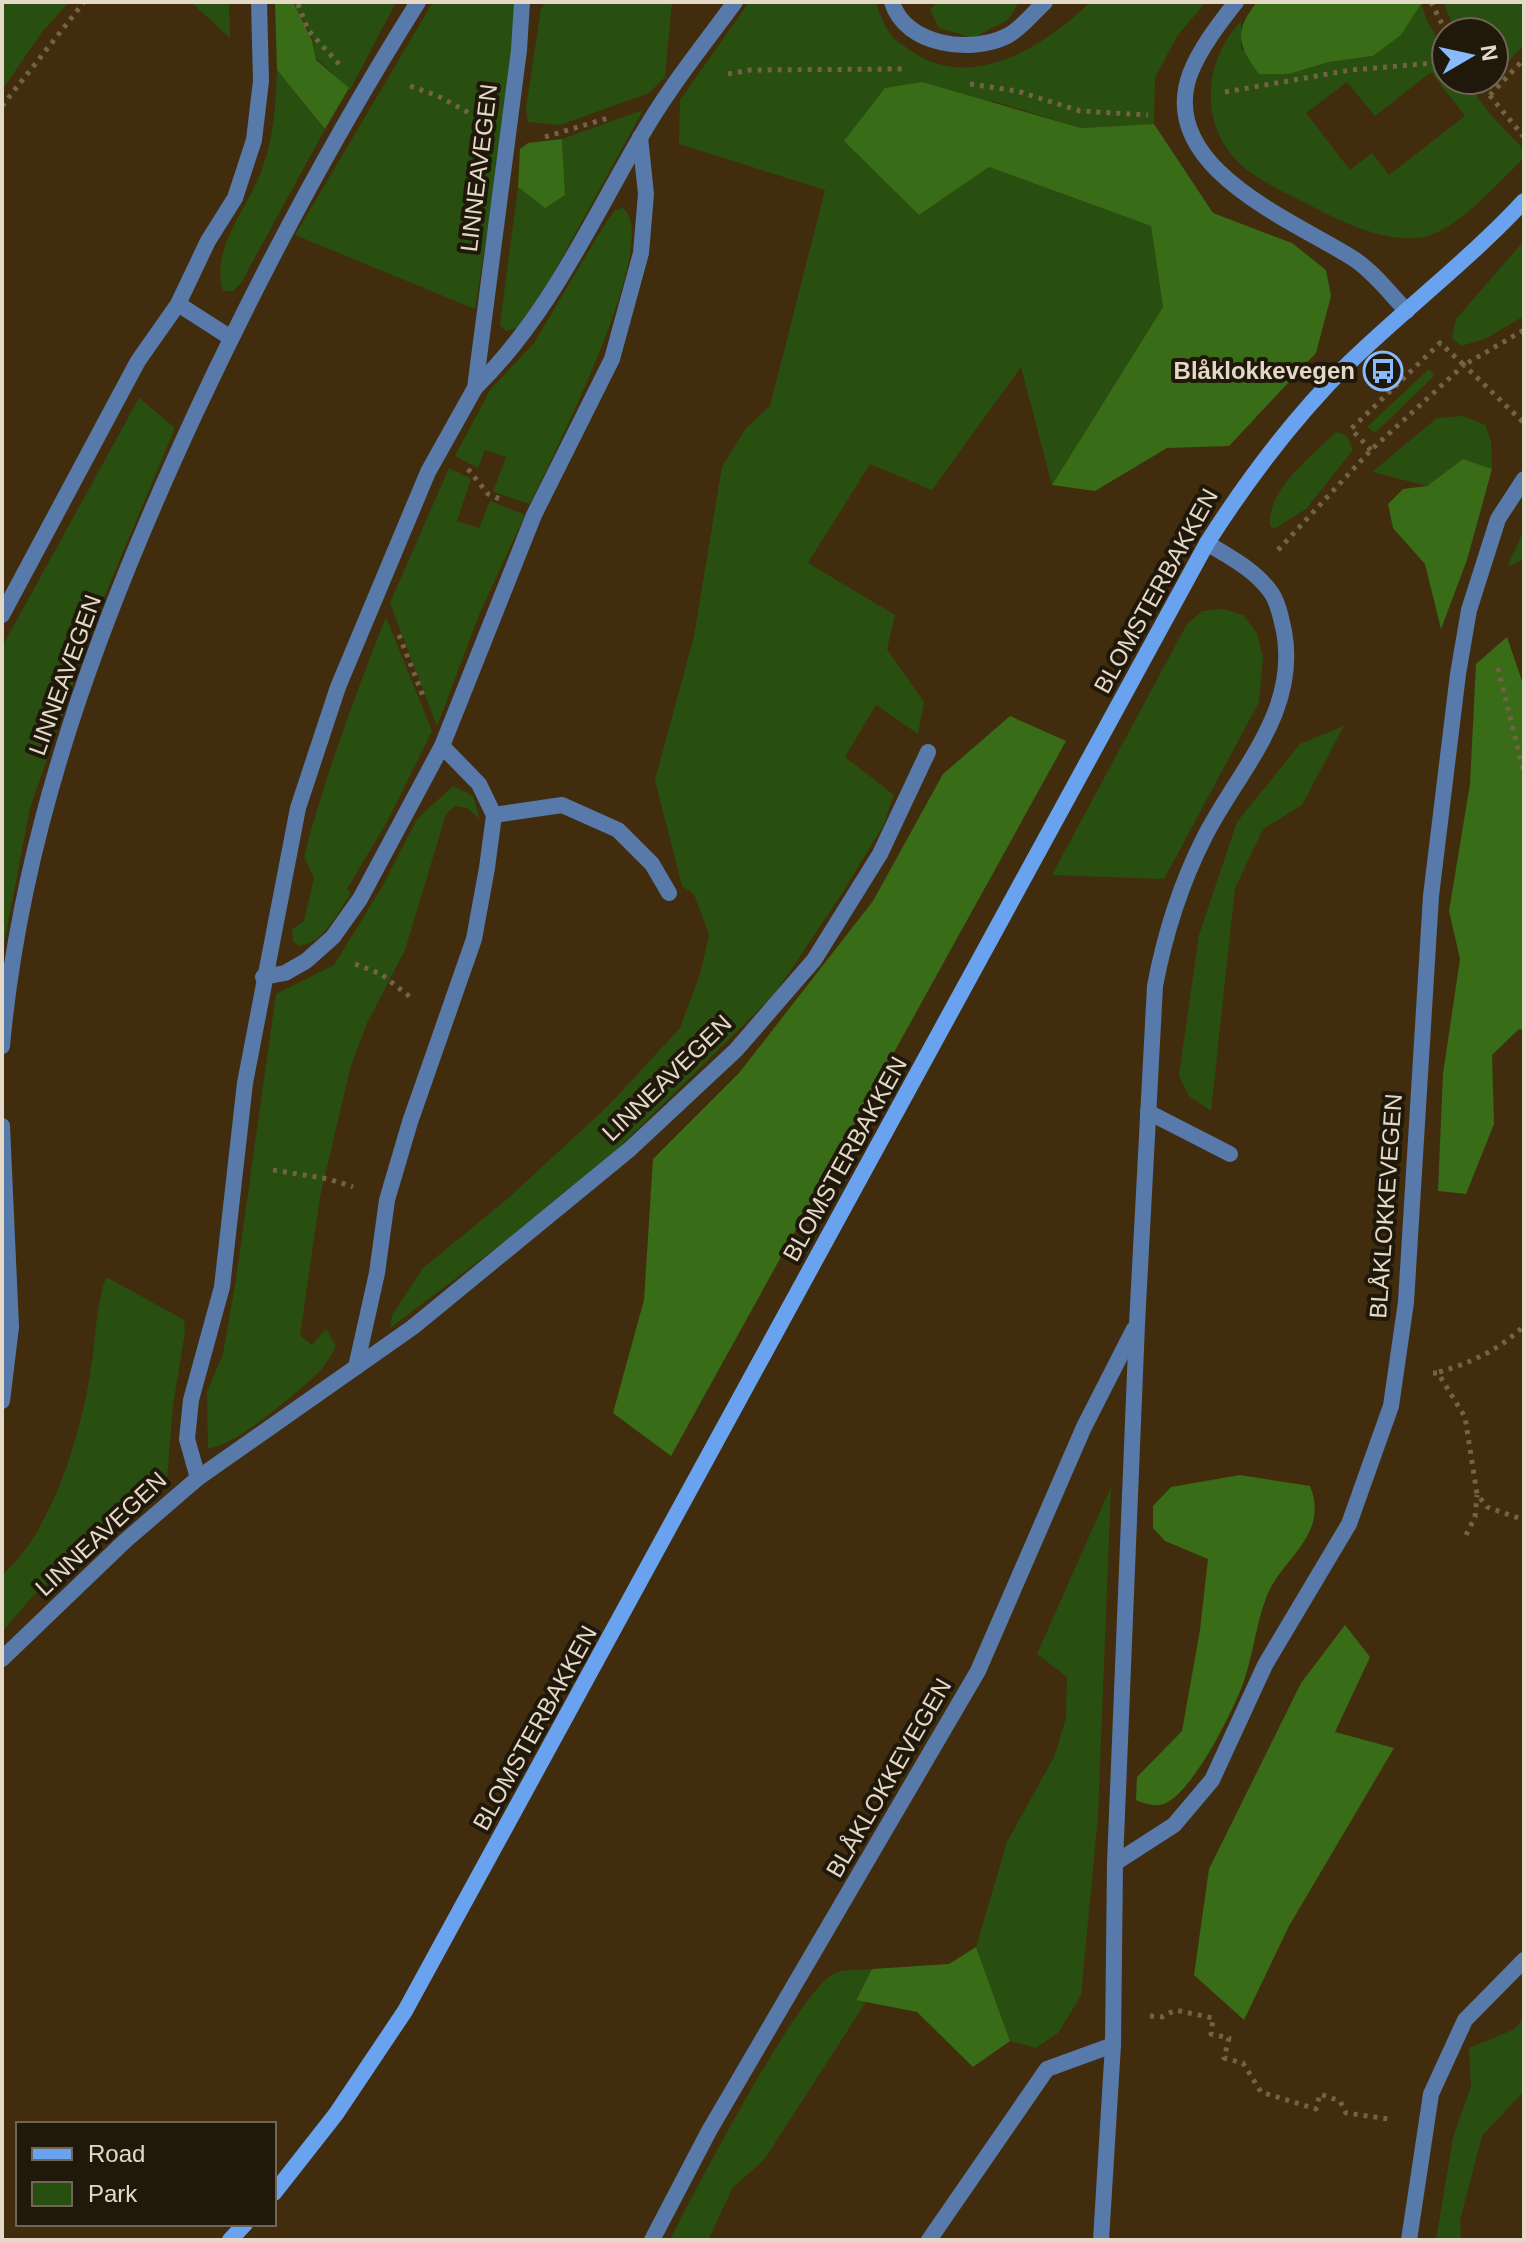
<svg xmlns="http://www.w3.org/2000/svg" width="1526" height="2242" viewBox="0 0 1526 2242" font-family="Helvetica,sans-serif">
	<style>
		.green { fill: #284f0f; fill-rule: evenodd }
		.forest { fill: #386c16 }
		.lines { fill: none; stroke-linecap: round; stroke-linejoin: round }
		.path { stroke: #746247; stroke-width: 5; stroke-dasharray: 4 6; stroke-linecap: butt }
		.lane { stroke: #577aaa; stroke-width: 16 }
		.street { stroke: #577aaa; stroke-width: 16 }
		.secondary { stroke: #69a2ef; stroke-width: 16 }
		.labels { text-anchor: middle; stroke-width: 8; stroke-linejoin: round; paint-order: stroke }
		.street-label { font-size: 24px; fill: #e4d8c7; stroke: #20180b }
		.poi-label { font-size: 24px; font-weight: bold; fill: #e4d8c7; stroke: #20180b; text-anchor: end }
	</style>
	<rect width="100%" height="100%" fill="#412d0e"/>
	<!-- green -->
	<g class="green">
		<path d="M2 2H69L42 32 2 90Z"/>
		<path d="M191 2H229L230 38Z"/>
		<path d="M293 2H396L350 90 315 57 313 38Z"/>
		<path d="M433 2H515L509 93 475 309 295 235Z"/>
		<path d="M545 2H672L665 77 649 93 560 125 528 122 526 108 541 9Z"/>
		<path d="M749 2H875C880 13 884 26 891 35 895 41 904 46 910 50 970 94 1046 46 1090 2H1206L1177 36 1155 78 1154 124 1081 128 993 101 845 141 919 215 989 167 1151 226 1163 307 1052 485 1021 367 932 490 870 464 808 563 895 615 887 649 924 702 918 734 876 705 845 757 894 795 883 826 843 892 774 995 584 1182 390 1328 392 1315 423 1268 506 1200 608 1106 680 1028 701 971 709 935 694 894 682 886 655 780 694 636 722 467 746 428 770 406 825 190 679 144 680 100Z"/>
		<path d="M937 2H1019L1008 20 973 38 939 28 930 10Z"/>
		<path d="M1443 2 1524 3V45L1505 65 1494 70V32H1456Z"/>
		<path d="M1421 4 1428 23 1446 52V80H1465L1490 114 1524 150V158C1500 181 1457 230 1424 237 1388 244 1344 223 1313 207 1289 194 1266 185 1245 168 1198 129 1202 63 1241 21V49L1289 74 1329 62 1373 56 1401 35ZM1431 72 1465 116 1389 175 1372 153 1350 170 1306 113 1347 82 1375 116Z"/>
		<path d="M277 70 325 129 241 283 233 291H223C210 247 248 209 262 169 274 137 276 103 277 70Z"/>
		<path d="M643 110 545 289 517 328 506 331 500 325 518 187 545 207 565 194 562 139Z"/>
		<path d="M623 208C664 241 550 461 530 504L493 492 506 457 485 450 478 468 455 456 490 390 534 343 603 227 615 210Z"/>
		<path d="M1524 241V316L1485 339 1461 346 1452 338 1456 319Z"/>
		<path d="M1429 369 1434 376 1375 433 1367 427Z"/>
		<path d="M139 398 175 428 97 614 30 808 2 954V647Z"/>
		<path d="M1463 416 1485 425 1491 441 1492 469 1463 459 1427 486 1372 472 1437 418Z"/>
		<path d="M1336 432 1347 436 1353 450 1306 509 1274 529 1270 526C1267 489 1311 457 1336 432Z"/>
		<path d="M449 468 471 479 457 521 479 528 490 501 525 515 481 610 437 726 390 603Z"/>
		<path d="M1524 530V559L1507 567Z"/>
		<path d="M1223 609 1243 615 1257 633 1263 658 1259 702 1164 879 1052 875 1187 624 1202 611Z"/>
		<path d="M386 617 432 731 388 820 347 889 351 893C338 912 324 943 299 946L293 941 292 930 304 921 314 878 304 857C325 775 355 696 386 617Z"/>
		<path d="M1344 726 1302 805 1263 829 1235 888 1211 1111 1189 1096 1179 1076 1199 935 1237 822 1300 744Z"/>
		<path d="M453 786 473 796 480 819 467 808 455 806 446 814 405 950 367 1023 350 1069 320 1197 300 1335 312 1345 326 1329 336 1346C331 1355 326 1365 319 1372 299 1391 232 1449 208 1448L207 1392 223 1354 236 1279 276 994 334 965 382 887 417 819Z"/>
		<path d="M106 1277 184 1320 185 1332 173 1405 167 1479 34 1595 2 1632V1575C52 1533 82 1431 91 1368 96 1338 96 1305 106 1277Z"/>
		<path d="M1111 1487 1098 1816 1081 1995 1059 2032 1036 2048 1010 2041 976 1947 1007 1842 1054 1757 1066 1718 1067 1677 1037 1654Z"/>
		<path d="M872 1969 856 1999 866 2002 764 2160 733 2187 708 2240H670C693 2195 799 1989 835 1973 845 1969 861 1970 872 1969Z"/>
		<path d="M1524 2016V2091L1482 2136 1460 2220 1461 2240H1436L1453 2138 1471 2086 1469 2048 1515 2029Z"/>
	</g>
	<!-- forest -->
	<g class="forest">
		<path d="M275 2H293L312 40 316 60 349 88 325 129 277 70Z"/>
		<path d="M1257 2H1420L1421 4 1401 35 1373 56 1329 62 1289 74H1259C1238 45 1233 32 1257 2Z"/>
		<path d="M922 82 1081 128 1154 124 1213 213 1292 243 1326 270 1331 296 1316 353 1229 446 1167 448 1095 491 1052 485 1163 307 1151 226 989 167 919 215 844 141 885 88Z"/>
		<path d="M562 139 565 195 545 208 518 187 520 149 528 143Z"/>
		<path d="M1463 459 1492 469 1467 560 1441 629 1425 564 1393 528 1388 504 1403 489 1427 486Z"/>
		<path d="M1507 637 1524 687V1030L1519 1029 1492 1055 1494 1124 1466 1194 1438 1191 1443 1074 1460 959 1449 911 1470 784 1476 664Z"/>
		<path d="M1010 716 1066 741 671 1456 613 1413 644 1300 653 1159 739 1073 873 901 943 774Z"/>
		<path d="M1240 1475 1310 1486C1330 1536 1281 1558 1266 1598 1256 1625 1253 1654 1244 1681 1234 1709 1190 1800 1160 1805 1152 1806 1143 1803 1136 1800L1137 1777 1182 1731 1200 1630 1208 1559 1165 1541 1153 1528V1506L1171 1487Z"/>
		<path d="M1345 1625 1370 1657 1335 1732 1394 1748 1289 1926 1244 2020 1194 1975 1209 1869 1301 1683Z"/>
		<path d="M976 1947 1010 2041 973 2067 917 2012 856 2000 872 1969 949 1964Z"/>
	</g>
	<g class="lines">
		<!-- path -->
		<g class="path">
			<path d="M1431 2 1446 32"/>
			<path d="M298 4 308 30 339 64"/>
			<path d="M728 74 750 70 905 69"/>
			<path d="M1477 80 1524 137"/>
			<path d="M970 84 1017 91 1080 111 1148 115"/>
			<path d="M410 86 436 95 473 115"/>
			<path d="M1225 92 1351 70 1446 62"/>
			<path d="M1490 95 1524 59"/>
			<path d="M2 106 84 2"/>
			<path d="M545 137 608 118"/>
			<path d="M1371 450 1351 429 1440 343 1464 365 1524 330"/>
			<path d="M468 469 488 494 500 499"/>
			<path d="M1278 550 1371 450 1464 365 1524 423"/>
			<path d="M399 635 423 696"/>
			<path d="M1498 668 1524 774"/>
			<path d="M355 964 381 974 414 1000"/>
			<path d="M273 1170 329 1179 353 1187"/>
			<path d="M1439 1372C1473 1362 1497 1351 1524 1326"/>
			<path d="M1433 1373H1438L1465 1417 1477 1494 1487 1507 1524 1520"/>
			<path d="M1466 1535 1475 1517 1477 1495"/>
			<path d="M1150 2016 1162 2017 1175 2010 1213 2018 1211 2034 1229 2038 1224 2058 1243 2063 1261 2092 1316 2109 1320 2094 1340 2101 1346 2113 1389 2119"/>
		</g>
		<!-- lane -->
		<g class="lane">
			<path d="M892 2C905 46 971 54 1007 36 1021 29 1033 13 1045 2"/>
			<path d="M1236 2C1219 24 1200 48 1190 74 1156 168 1295 221 1354 259 1374 272 1390 294 1407 311"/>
			<path d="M494 815 562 805 618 830 652 864 669 893"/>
			<path d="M1148 1112 1230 1154"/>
			<path d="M929 2240 1047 2069 1113 2045"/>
		</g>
		<!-- street -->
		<g class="street">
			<path d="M178 304 231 338"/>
			<path d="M475 388C548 317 589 225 640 138 667 90 702 47 735 2"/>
			<path d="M2 615 138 361 178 304 208 241 235 198 254 140 261 81 259 2"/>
			<path d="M263 977 285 973 306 961 333 937 360 899 442 746 534 515 612 359 641 253 646 194 640 137"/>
			<path d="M2 1046C22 824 103 612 196 412 262 271 335 134 418 2"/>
			<path d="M2 1126 11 1327 2 1401"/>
			<path d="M356 1367 377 1273 387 1200 410 1122 474 939 487 868 494 815 479 784 442 746"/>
			<path d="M198 1478 187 1439 191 1400 222 1287 245 1083 298 808 338 687 428 472 475 388 519 50 522 2"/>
			<path d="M2 1659 125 1541 198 1478 413 1327 630 1149 736 1050 814 960 880 854 928 752"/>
			<path d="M1115 1863 1174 1825 1212 1780 1265 1665 1349 1524 1391 1406 1406 1302 1431 896 1458 674 1469 610 1498 519 1524 479"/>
			<path d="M652 2240 709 2131 978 1671 1084 1427 1134 1329"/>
			<path d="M1101 2240 1113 2045 1115 1863 1137 1324 1155 986C1165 933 1180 885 1205 836 1239 770 1299 712 1284 631 1281 618 1278 601 1270 591 1254 569 1229 557 1207 543"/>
			<path d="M1409 2240 1431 2094 1465 2020 1524 1960"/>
		</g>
		<!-- secondary -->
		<g class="secondary">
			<path d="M274 2193 336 2114 405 2011 1207 543C1249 477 1294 417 1350 362 1407 307 1470 259 1524 201"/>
			<path d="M230 2240 245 2224"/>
		</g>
	</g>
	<!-- icons -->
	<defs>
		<g id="bus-ring" transform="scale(2)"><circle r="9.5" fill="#20180b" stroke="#89bafc" stroke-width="1.5"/><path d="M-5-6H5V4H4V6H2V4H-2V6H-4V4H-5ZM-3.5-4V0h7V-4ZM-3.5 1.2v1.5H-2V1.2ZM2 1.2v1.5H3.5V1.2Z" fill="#89bafc"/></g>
	</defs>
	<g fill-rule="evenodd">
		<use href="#bus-ring" x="1383" y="371"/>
	</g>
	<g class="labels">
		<!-- street labels -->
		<g class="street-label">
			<text transform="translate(479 168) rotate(-83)" y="8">LINNEAVEGEN</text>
			<text transform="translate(1156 591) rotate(-61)" y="8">BLOMSTERBAKKEN</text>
			<text transform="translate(65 675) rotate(-70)" y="8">LINNEAVEGEN</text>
			<text transform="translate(667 1078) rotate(-44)" y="8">LINNEAVEGEN</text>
			<text transform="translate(845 1159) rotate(-61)" y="8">BLOMSTERBAKKEN</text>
			<text transform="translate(1386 1206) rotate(-86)" y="8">BLÅKLOKKEVEGEN</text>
			<text transform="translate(101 1534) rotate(-43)" y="8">LINNEAVEGEN</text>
			<text transform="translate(535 1728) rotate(-61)" y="8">BLOMSTERBAKKEN</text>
			<text transform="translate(889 1778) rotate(-60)" y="8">BLÅKLOKKEVEGEN</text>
		</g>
		<!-- poi labels -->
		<g class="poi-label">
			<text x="1355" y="379">Blåklokkevegen</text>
		</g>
	</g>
	<!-- border -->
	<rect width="1526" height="2242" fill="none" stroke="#e4d8c7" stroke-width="8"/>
	<!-- legend -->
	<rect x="16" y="2122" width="260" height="104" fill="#20180b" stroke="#6e6556" stroke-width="2"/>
	<rect x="32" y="2148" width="40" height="12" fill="#69a2ef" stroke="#6e6556" stroke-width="2"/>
	<text x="88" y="2162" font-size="24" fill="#e4d8c7">Road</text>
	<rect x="32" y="2182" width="40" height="24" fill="#284f0f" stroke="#6e6556" stroke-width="2"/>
	<text x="88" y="2202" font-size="24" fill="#e4d8c7">Park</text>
	<!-- north arrow -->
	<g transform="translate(1470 56) rotate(81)"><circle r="38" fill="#20180b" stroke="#6e6556" stroke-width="2"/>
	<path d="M0-6L14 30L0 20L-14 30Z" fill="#89bafc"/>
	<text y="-12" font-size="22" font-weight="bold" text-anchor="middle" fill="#e4d8c7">N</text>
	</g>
</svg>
